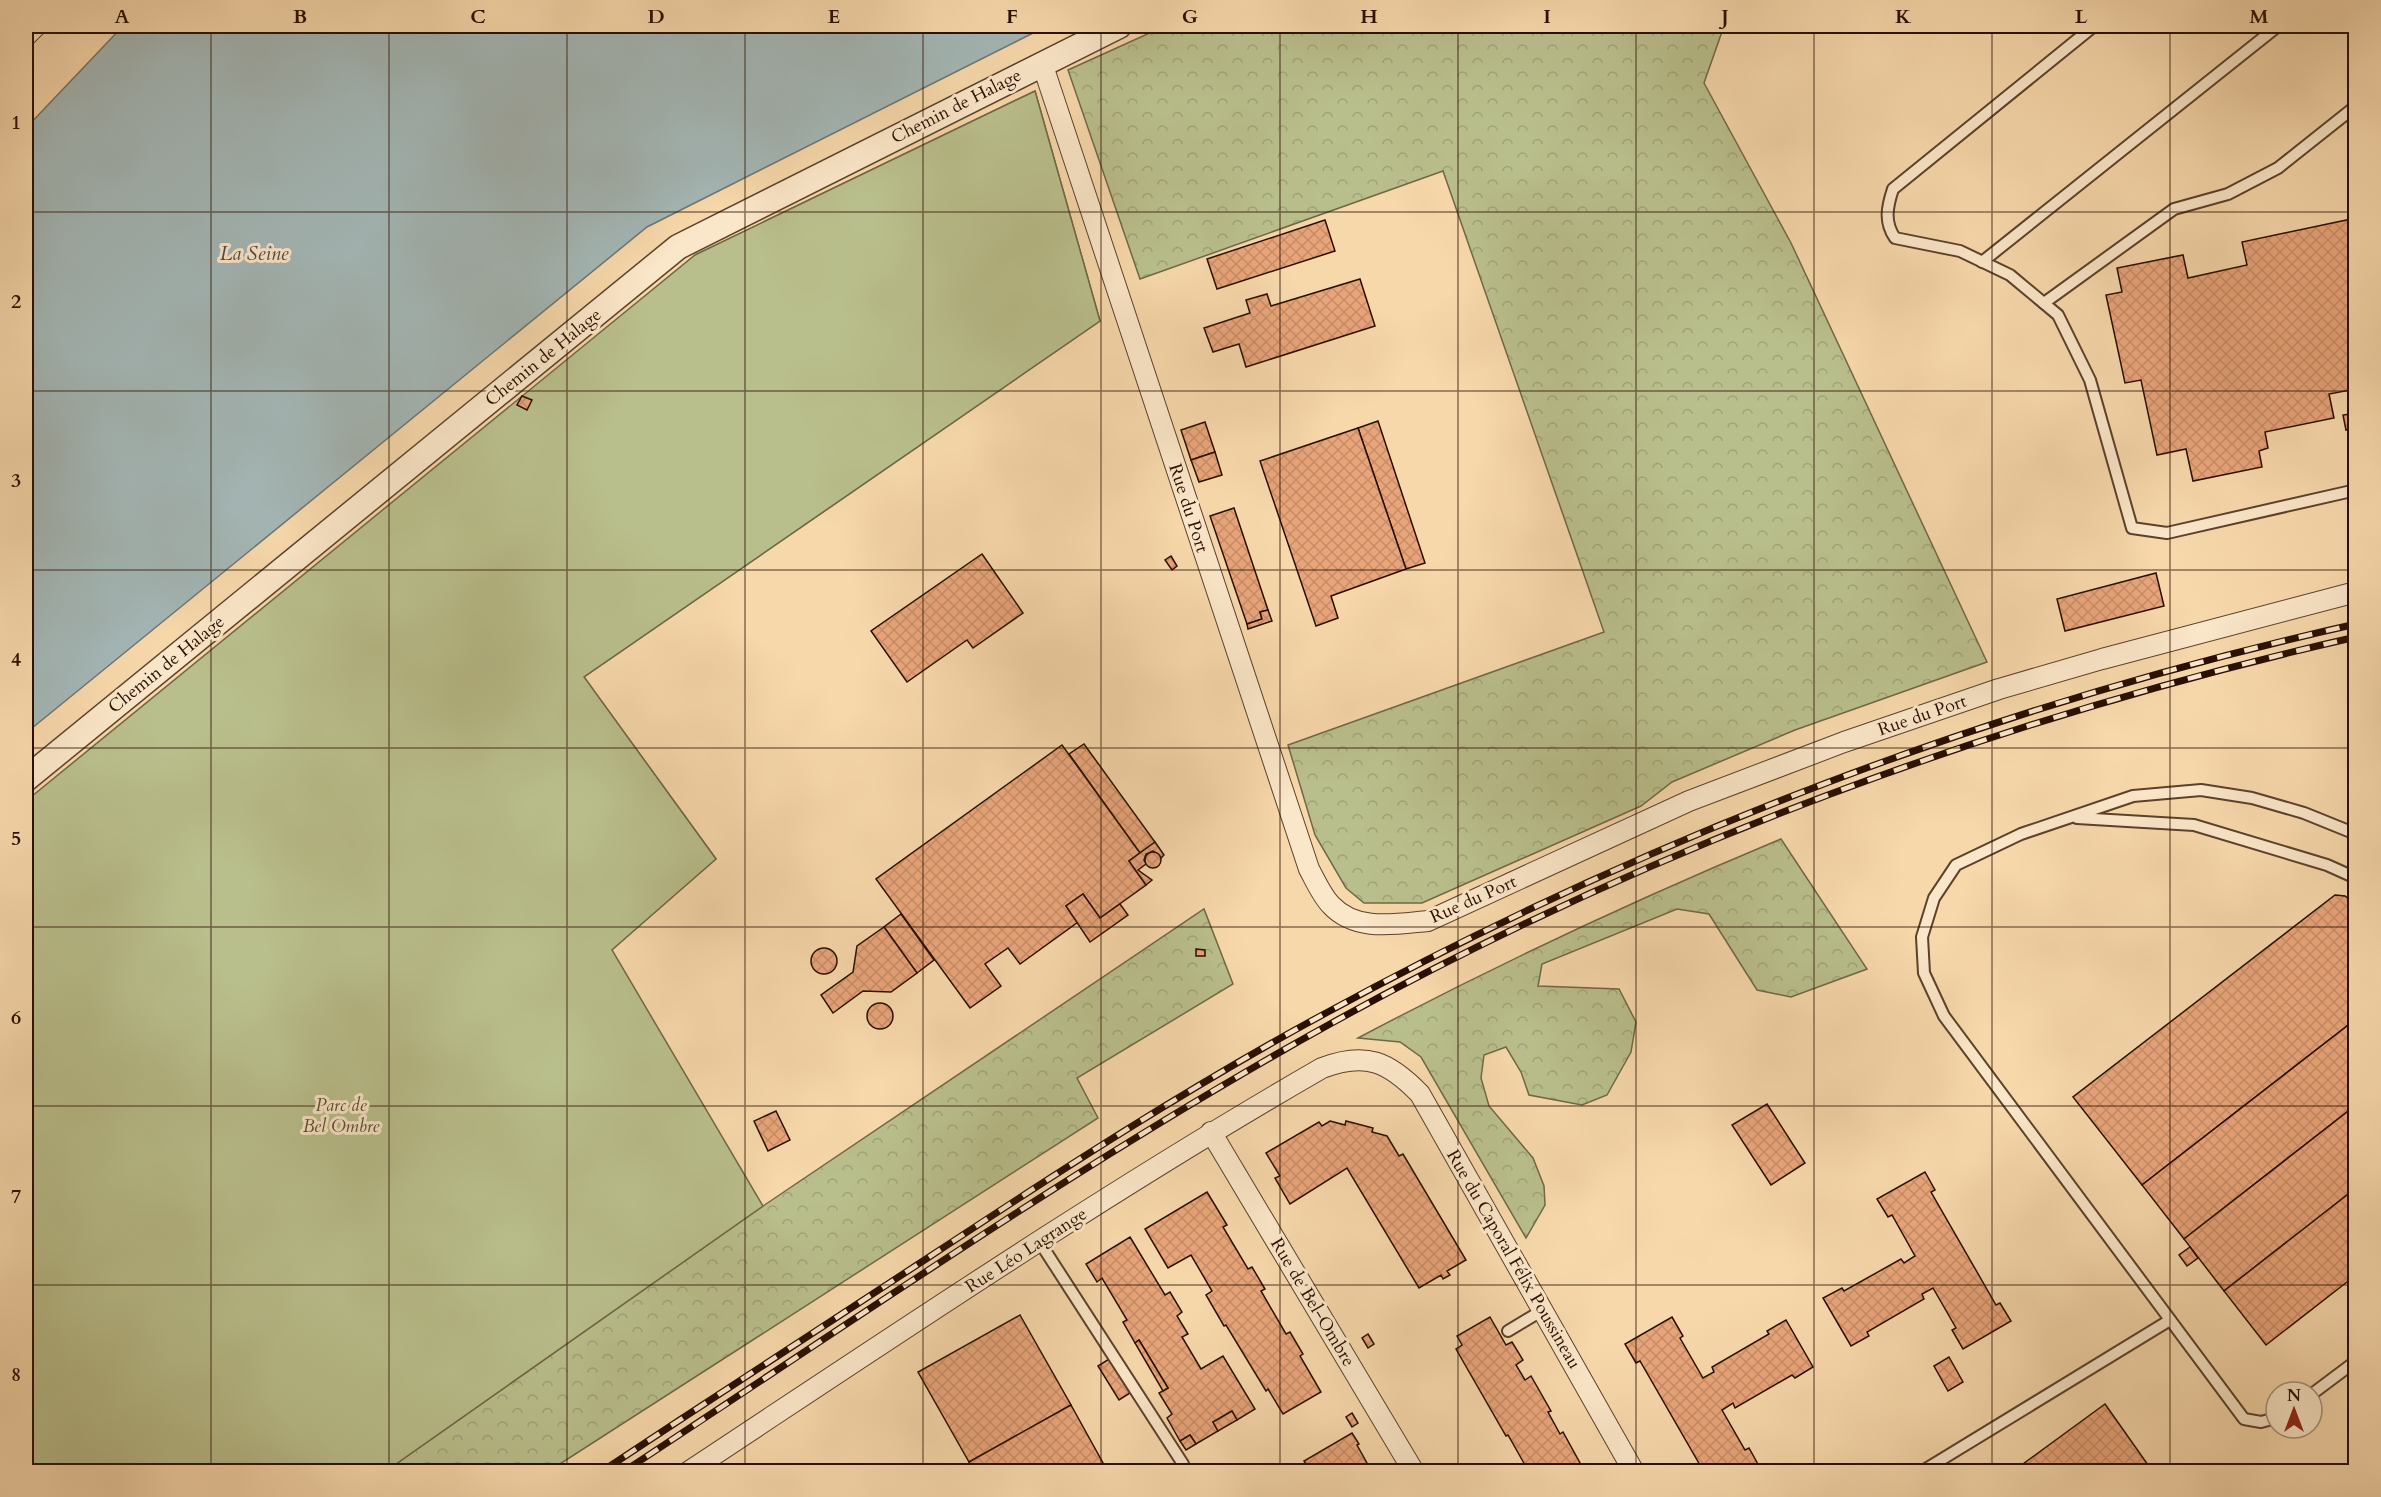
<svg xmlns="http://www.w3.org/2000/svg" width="2381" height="1497" viewBox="0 0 2381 1497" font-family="Cardo,serif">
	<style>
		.forest { fill: url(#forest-crowns); stroke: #716746; stroke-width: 1.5 }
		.park { fill: #b9bf8c; stroke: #716746; stroke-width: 1.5 }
		.water { fill: #a3b6b5; stroke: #72736d; stroke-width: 1.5 }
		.building { fill: url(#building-cross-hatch); stroke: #290f00; stroke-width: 1.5 }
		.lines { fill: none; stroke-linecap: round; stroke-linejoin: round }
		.service-casing { stroke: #5c412b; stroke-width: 14 }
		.minor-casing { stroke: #5c412b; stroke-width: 22 }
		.tertiary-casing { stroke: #5c412b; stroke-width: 27 }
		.service { stroke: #fae6c8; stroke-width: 10 }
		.minor { stroke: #fae6c8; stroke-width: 20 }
		.tertiary { stroke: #fae6c8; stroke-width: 24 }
		.rail-casing { stroke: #290f00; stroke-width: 7 }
		.rail { stroke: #fae6c8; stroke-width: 4.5; stroke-dasharray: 14; stroke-linecap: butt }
		.grid { fill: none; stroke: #290f00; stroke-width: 1.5; stroke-opacity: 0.55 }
		.labels { text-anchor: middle; stroke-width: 6; stroke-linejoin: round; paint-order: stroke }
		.street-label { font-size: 18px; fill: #290f00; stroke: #fae6c8 }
		.park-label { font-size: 18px; font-style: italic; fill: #5b4d31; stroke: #fae6c8 }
		.water-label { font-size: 20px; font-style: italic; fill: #54493f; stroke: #fae6c8 }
		.neatline { fill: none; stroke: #290f00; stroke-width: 2 }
		.grid-label { font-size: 20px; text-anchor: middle; font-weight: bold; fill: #290f00 }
	</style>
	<defs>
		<pattern id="forest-crowns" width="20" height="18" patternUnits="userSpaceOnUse" patternTransform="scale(1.5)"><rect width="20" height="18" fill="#b9bf8c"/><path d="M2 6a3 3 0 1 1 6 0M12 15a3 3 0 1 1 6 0" fill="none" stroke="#9fa377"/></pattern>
		<pattern id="building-cross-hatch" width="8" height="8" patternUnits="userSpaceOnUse" patternTransform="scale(1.5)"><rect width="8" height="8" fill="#e9a57a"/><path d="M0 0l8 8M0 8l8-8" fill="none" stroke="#c88d68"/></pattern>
	</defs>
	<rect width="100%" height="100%" fill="#f7d8ab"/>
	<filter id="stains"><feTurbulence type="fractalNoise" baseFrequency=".00333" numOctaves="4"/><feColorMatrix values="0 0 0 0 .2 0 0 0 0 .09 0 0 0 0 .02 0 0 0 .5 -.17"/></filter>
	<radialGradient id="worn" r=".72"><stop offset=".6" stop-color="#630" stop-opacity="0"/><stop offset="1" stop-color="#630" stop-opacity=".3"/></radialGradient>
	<!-- forest -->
	<g class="forest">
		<path d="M1165 26H1724L1704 83 1791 243 1987 662 1795 730 1672 782 1641 806 1422 903H1364L1346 888 1315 835 1288 745 1604 632 1443 171 1140 279 1068 70Z"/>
		<path d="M1035 91 1100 321 584 677 716 859 611 950 390 1468 763 1206 1204 909 1233 984 1077 1078 1098 1118 549 1471H26V1421L695 255Z"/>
		<path d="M1781 839 1867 969 1791 997 1757 990 1709 914 1677 909 1542 964 1538 986 1619 989 1636 1022 1631 1052 1607 1095 1582 1105 1529 1095 1521 1072 1506 1047 1484 1055 1481 1078 1489 1106 1533 1158 1544 1186 1545 1205 1526 1238 1421 1057 1400 1042 1358 1038C1496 965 1637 899 1781 839Z"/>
	</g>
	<!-- park -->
	<path class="park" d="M1035 91 1100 321 584 677 716 859 612 950 763 1206 386 1471 26 1472V801L695 255Z"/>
	<!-- water -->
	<path class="water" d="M123 26H1047L647 227 26 733V128Z"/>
	<!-- building -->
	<g class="building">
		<path d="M2356 218V389L2329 394 2334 418 2265 432 2268 448 2259 451 2262 467 2193 481 2186 449 2157 455 2141 380 2125 383 2106 295 2122 292 2117 268 2183 255 2188 278 2247 265 2242 242Z"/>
		<path d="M1325 220 1335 251 1217 289 1207 259Z"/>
		<path d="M1360 279 1375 326 1246 367 1239 344 1213 352 1204 328 1250 313 1246 300 1267 294 1271 306Z"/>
		<path d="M522 396 532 400 527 410 517 405Z"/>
		<path d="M2356 413V428L2346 430 2343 415Z"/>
		<path d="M1378 421 1425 563 1406 569 1358 428Z"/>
		<path d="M1205 422 1215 452 1191 460 1181 430Z"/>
		<path d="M1358 428 1406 569 1331 596 1338 618 1316 626 1260 461Z"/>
		<path d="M1215 452 1222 475 1199 482 1191 460Z"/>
		<path d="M1234 508 1268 610 1260 612 1262 619 1247 624 1210 516Z"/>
		<path d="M982 554 1023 613 973 648 967 640 907 682 871 631Z"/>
		<path d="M1171 556 1177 566 1172 570 1165 560Z"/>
		<path d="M2156 573 2164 606 2065 631 2057 599Z"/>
		<path d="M1268 610 1272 621 1248 629 1247 624 1262 619 1260 612Z"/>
		<path d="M1084 744 1155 842 1140 853 1069 754Z"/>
		<path d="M1062 745 1140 853 1129 861 1146 885 1100 918 1083 894 1066 906 1078 922 1020 964 1008 948 985 964 1001 986 970 1008 876 879Z"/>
		<path d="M1155 842 1164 855 1161 858 1158 854 1153 851 1146 854 1144 860 1146 864 1138 870 1152 880 1146 885 1129 861Z"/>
		<circle cx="1153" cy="860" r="8"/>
		<path d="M1083 894 1100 918 1120 904 1128 915 1090 942 1066 906Z"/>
		<path d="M2335 895 2345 896 2356 905V1019L2142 1185 2073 1097Z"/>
		<path d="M901 914 934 960 917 973 884 927Z"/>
		<path d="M884 927 917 973 891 992 863 991 833 1013 821 995 853 972 857 946Z"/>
		<circle cx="824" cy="961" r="13"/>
		<path d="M1196 949 1205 950V956H1196Z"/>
		<circle cx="880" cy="1016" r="13"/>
		<path d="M2356 1019V1105L2184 1239 2142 1185Z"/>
		<path d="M1767 1104 1805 1163 1771 1185 1732 1125Z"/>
		<path d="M2356 1105V1188L2224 1291 2184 1239Z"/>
		<path d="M776 1111 790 1140 768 1151 754 1121Z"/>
		<path d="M1330 1121 1345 1125 1346 1121 1373 1128 1372 1132 1387 1136 1399 1156 1403 1154 1466 1260 1447 1271 1450 1275 1443 1279 1441 1275 1419 1288 1347 1168 1290 1204 1275 1178 1280 1176 1266 1153 1319 1122 1322 1126Z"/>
		<path d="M1925 1172 1935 1190 1931 1192 1996 1305 2000 1303 2011 1321 1963 1349 1952 1330 1956 1328 1933 1288 1922 1294 1924 1299 1867 1332 1869 1336 1851 1346 1823 1298 1842 1288 1844 1291 1901 1259 1904 1263 1915 1256 1892 1215 1888 1217 1877 1199Z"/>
		<path d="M2356 1188V1275L2266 1345 2224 1291Z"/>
		<path d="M1207 1192 1227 1225 1223 1227 1248 1269 1252 1267 1265 1289 1261 1291 1286 1334 1290 1332 1303 1354 1300 1356 1321 1392 1283 1414 1268 1389 1266 1391 1226 1325 1224 1326 1206 1295 1212 1291 1191 1255 1168 1268 1145 1229Z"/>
		<path d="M1130 1237 1165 1295 1170 1292 1182 1312 1177 1316 1188 1334 1182 1337 1201 1369 1223 1356 1255 1409 1237 1420 1232 1411 1213 1422 1218 1431 1196 1444 1190 1435 1180 1441 1167 1418 1172 1414 1159 1393 1168 1388 1139 1340 1135 1343 1123 1322 1127 1320 1102 1278 1097 1282 1086 1264Z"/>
		<path d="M2190 1247 2198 1258 2187 1266 2179 1255Z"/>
		<path d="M1020 1315 1071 1405 969 1462 918 1372Z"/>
		<path d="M1490 1317 1506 1345 1512 1342 1523 1360 1516 1365 1525 1380 1531 1376 1551 1411 1548 1412 1560 1434 1563 1432 1585 1472H1517L1525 1465 1508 1435 1506 1436 1456 1349 1462 1345 1457 1336Z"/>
		<path d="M1672 1317 1683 1336 1680 1338 1703 1378 1714 1372 1712 1367 1769 1334 1767 1331 1786 1320 1813 1367 1795 1378 1792 1375 1735 1408 1733 1403 1722 1410 1745 1450 1749 1448 1759 1466 1751 1472H1704L1640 1361 1636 1363 1625 1344Z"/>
		<path d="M1368 1334 1374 1344 1368 1348 1362 1338Z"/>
		<path d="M1139 1340 1168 1388 1163 1391 1135 1343Z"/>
		<path d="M1949 1357 1963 1382 1948 1391 1934 1366Z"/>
		<path d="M1109 1359 1130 1393 1119 1400 1098 1366Z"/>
		<path d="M2105 1404 2153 1472H2012Z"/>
		<path d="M1071 1405 1108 1472H974L969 1462Z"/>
		<path d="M1232 1411 1237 1420 1218 1431 1213 1422Z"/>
		<path d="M1352 1413 1358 1423 1352 1427 1346 1417Z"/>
		<path d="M1352 1433 1359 1444 1357 1445 1372 1472H1311L1304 1461Z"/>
		<path d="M1190 1435 1196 1444 1186 1450 1180 1441Z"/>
	</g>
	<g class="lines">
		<!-- service casing -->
		<g class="service-casing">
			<g id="service">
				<path d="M2094 26 1893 189C1887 207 1884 222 1895 238L1960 251 2010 275 2058 315 2090 380 2132 528 2167 533 2356 490"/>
				<path d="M1982 262 2278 26"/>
				<path d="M2044 303 2174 209 2228 194 2278 168 2356 106"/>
				<path d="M2077 818 2194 825 2327 865 2356 878"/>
				<path d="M1039 1241 1183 1464"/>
				<path d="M1508 1331 1543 1310"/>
				<path d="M2312 1394 2356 1361"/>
				<path d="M2276 1418 2261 1422 2244 1419 1944 1016 1924 973 1922 937 1934 898 1956 865 2021 834 2133 796 2201 790 2252 798 2304 813 2356 834"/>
				<path d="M1921 1472 2170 1320"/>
			</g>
		</g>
		<!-- minor casing -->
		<g class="minor-casing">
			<g id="minor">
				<path d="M26 36 36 26"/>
				<path d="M1042 63 1309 869C1315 880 1322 896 1331 905 1356 932 1395 924 1428 921L1689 801 1844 742 1999 689 2102 659 2356 592"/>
				<path d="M1211 1132 1414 1472"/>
				<path d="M688 1472C897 1334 1105 1193 1322 1068 1366 1051 1389 1062 1420 1094L1634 1472"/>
			</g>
		</g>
		<!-- tertiary casing -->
		<g class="tertiary-casing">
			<path id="tertiary" d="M26 779 678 247 1119 26"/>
		</g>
		<!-- service -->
		<use href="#service" class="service"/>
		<!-- minor -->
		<use href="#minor" class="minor"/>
		<!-- tertiary -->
		<use href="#tertiary" class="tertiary"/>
		<!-- rail casing -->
		<g class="rail-casing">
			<g id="rail">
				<path d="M601 1472C708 1401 816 1331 923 1261 1055 1174 1187 1088 1326 1013 1649 837 1997 704 2356 624"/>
				<path d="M623 1472C856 1319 1086 1159 1330 1024 1650 847 1999 718 2356 637"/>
			</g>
		</g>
		<!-- rail -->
		<use href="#rail" class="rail"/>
	</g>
	<!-- grid -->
	<path class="grid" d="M211 26V1472M389 26V1472M567 26V1472M745 26V1472M923 26V1472M1101 26V1472M1280 26V1472M1458 26V1472M1636 26V1472M1814 26V1472M1992 26V1472M2170 26V1472M26 212H2356M26 391H2356M26 570H2356M26 748H2356M26 927H2356M26 1106H2356M26 1285H2356"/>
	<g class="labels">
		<!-- street labels -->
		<g class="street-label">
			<text transform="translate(956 106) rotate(-27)" y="6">Chemin de Halage</text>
			<text transform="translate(543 357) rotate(-39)" y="6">Chemin de Halage</text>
			<text transform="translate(1189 508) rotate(72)" y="6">Rue du Port</text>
			<text transform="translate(166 664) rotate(-39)" y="6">Chemin de Halage</text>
			<text transform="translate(1922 715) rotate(-19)" y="6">Rue du Port</text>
			<text transform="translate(1473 899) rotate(-24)" y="6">Rue du Port</text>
			<text transform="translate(1026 1250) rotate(-33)" y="6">Rue Léo Lagrange</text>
			<text transform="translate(1514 1259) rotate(60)" y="6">Rue du Caporal Félix Poussineau</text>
			<text transform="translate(1313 1302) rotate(59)" y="6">Rue de Bel-Ombre</text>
		</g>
		<!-- park labels -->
		<g class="park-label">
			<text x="341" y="1111">Parc de<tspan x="341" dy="21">Bel Ombre</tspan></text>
		</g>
		<!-- water labels -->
		<g class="water-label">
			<text x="254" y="260">La Seine</text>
		</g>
	</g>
	<!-- margin -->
	<rect width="2381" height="1497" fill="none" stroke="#f7d8ab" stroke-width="66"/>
	<!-- north arrow -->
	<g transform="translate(2294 1410)"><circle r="28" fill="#fae6c8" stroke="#a69078" stroke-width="1.5"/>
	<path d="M0-4.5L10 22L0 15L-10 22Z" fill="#8f2418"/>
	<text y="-9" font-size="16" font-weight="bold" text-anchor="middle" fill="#290f00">N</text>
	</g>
	<rect x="33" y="33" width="2315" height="1431" class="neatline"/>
	<g class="grid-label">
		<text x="122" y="23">A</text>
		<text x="300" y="23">B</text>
		<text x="478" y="23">C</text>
		<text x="656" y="23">D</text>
		<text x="834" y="23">E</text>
		<text x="1012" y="23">F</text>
		<text x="1190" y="23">G</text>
		<text x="1369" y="23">H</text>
		<text x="1547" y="23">I</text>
		<text x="1725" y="23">J</text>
		<text x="1903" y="23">K</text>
		<text x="2081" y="23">L</text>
		<text x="2259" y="23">M</text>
		<text x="16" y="129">1</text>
		<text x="16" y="308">2</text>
		<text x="16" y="487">3</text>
		<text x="16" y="666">4</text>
		<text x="16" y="845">5</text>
		<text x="16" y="1024">6</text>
		<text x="16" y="1203">7</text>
		<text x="16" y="1381">8</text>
	</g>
	<rect width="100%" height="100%" filter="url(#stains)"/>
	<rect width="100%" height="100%" fill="url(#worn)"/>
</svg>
